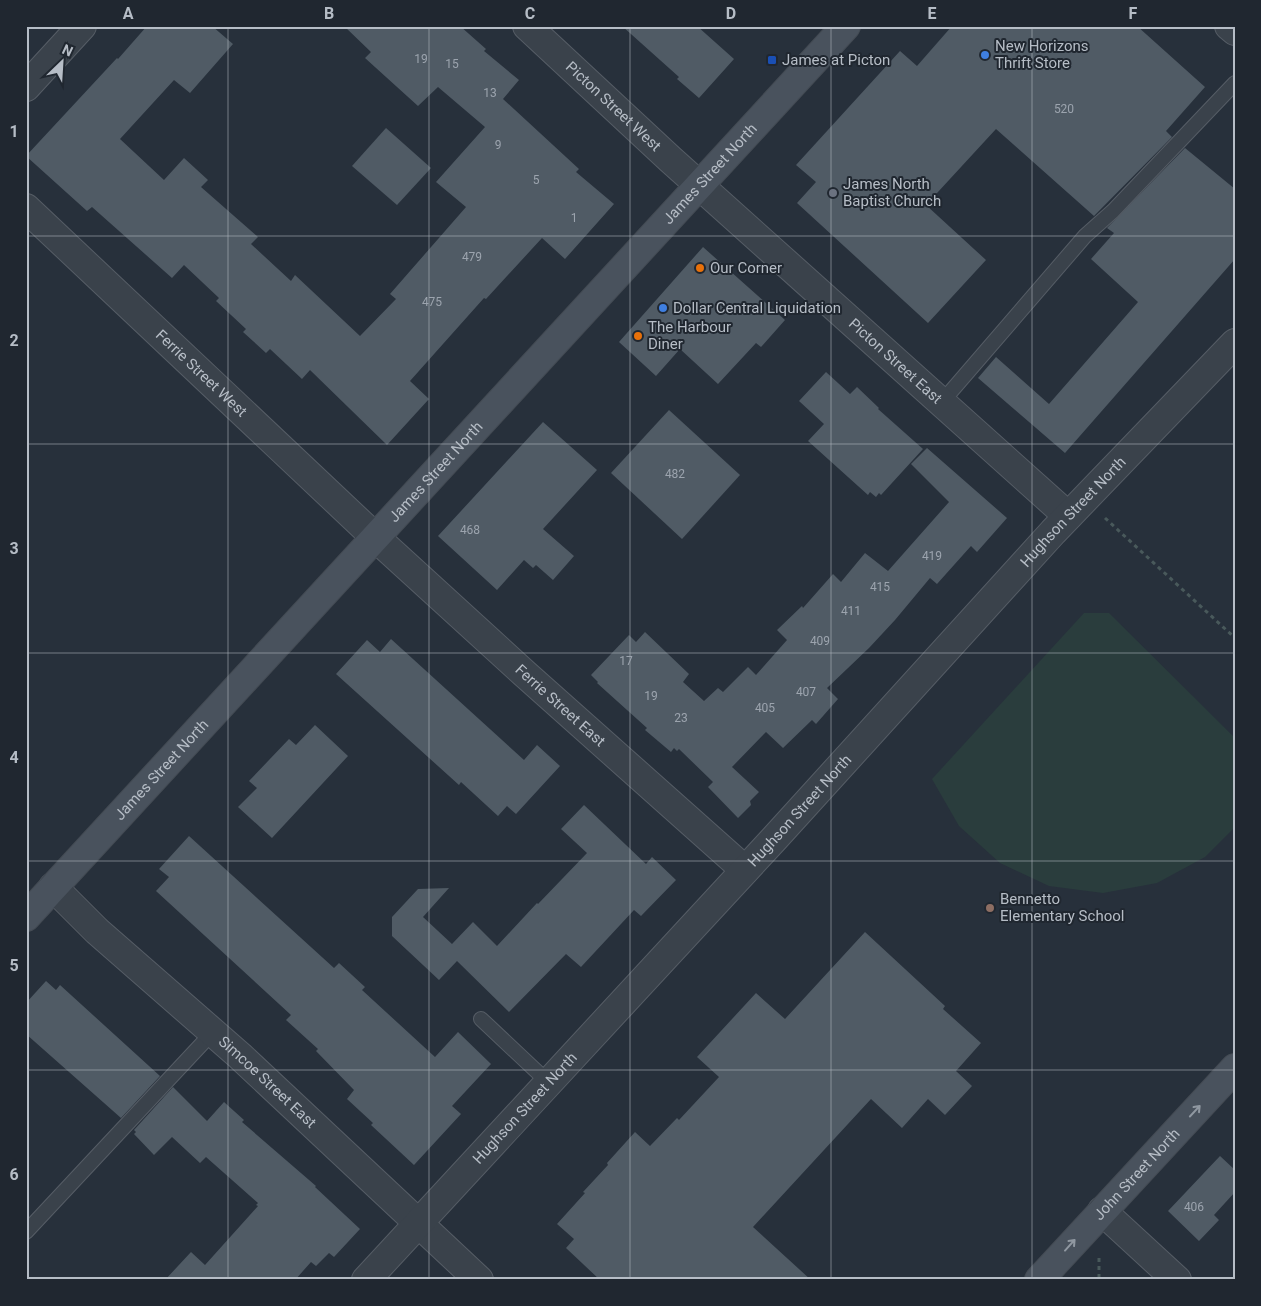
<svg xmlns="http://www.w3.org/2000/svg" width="1261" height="1306" viewBox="0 0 1261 1306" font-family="Roboto,sans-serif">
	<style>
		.green { fill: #2a3d3d }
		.building { fill: #505b65 }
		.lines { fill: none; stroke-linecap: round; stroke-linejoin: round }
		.service-casing { stroke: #565d66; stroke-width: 16 }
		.minor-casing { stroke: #565d66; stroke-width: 30 }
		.secondary-casing { stroke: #444b54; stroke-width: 30 }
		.path { stroke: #49595b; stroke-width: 3; stroke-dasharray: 4 4; stroke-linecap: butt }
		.service { stroke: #3a424b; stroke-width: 14 }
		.minor { stroke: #3a424b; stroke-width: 28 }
		.secondary { stroke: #49525d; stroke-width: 28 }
		.oneway { stroke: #9098a1 }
		.grid { fill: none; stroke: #b6bdc6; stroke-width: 1; stroke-opacity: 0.55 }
		.shop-dot { fill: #3f7fe0; stroke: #202730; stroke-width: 2 }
		.transit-dot { fill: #1a4fb4; stroke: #202730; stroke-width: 2 }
		.worship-dot { fill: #6b7280; stroke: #202730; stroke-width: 2 }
		.food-dot { fill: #e8710a; stroke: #202730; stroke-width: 2 }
		.education-dot { fill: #8d6e63; stroke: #202730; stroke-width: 2 }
		.labels { text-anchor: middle; stroke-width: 4; stroke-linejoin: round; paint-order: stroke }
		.number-label { font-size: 12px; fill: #9ca4ae }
		.poi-label { font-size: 15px; fill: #b6bdc6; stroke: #202730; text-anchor: start }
		.street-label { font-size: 15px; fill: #b6bdc6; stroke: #202730 }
		.neatline { fill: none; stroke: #b6bdc6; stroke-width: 2 }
		.grid-label { font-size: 16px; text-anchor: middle; font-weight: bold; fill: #b6bdc6 }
	</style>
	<rect width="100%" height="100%" fill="#27303b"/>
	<!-- green -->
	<path class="green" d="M1084 613H1109L1235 738V827L1205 857 1157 883 1103 893 1049 886 1000 863 959 826 932 779Z"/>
	<!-- building -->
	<g class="building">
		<path d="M147 26H212L233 44 190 93 174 80 120 139 164 180 184 158 208 180 201 187 258 237 251 244 291 281 295 275 360 336 396 299 390 294 466 207 436 182 485 127 438 87 418 106 365 58 371 52 344 26H460L486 49 484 51 519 80 503 99 579 169 576 172 614 204 565 259 542 238 486 299 484 298 410 381 429 399 387 445 310 370 302 379 270 349 266 353 243 332 246 329 216 301 219 298 184 265 172 278 92 207 87 211 26 156 117 58 118 59Z"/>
		<path d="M622 26H697L734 59 699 98 677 79 679 77Z"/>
		<path d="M952 26H1137L1205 87 1166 131 1172 137 1094 216 996 129 926 205 986 260 928 323 797 203 816 182 796 165 900 51 917 66Z"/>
		<path d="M386 128 431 168 397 205 352 166Z"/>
		<path d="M1185 148 1235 189V259L1065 453 978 378 996 357 1049 404 1138 302 1091 259 1114 233 1107 228Z"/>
		<path d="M703 247 785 320 761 347 756 343 718 384 680 349 656 376 619 342Z"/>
		<path d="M826 372 850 394 857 387 879 408 878 409 923 449 881 495 879 493 876 497 870 492 868 495 808 441 824 424 799 401Z"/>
		<path d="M669 410 740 475 682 539 611 473Z"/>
		<path d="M543 422 597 470 543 529 574 556 553 580 536 565 533 568 524 560 497 590 438 536Z"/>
		<path d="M927 448 1007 518 977 552 971 546 937 584 930 578 895 620 869 648 827 688 838 699 816 724 812 720 783 748 766 732 732 767 759 792 750 801 751 805 738 818 708 787 713 782 679 749 677 751 674 748 671 752 645 730 647 728 597 683 598 682 591 675 629 635 636 642 645 632 689 674 683 682 704 701 718 688 723 692 748 667 756 675 787 640 777 630 802 606 803 608 833 574 841 582 865 553 888 571 949 502 911 464Z"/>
		<path d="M391 639 524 760 537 745 560 766 516 814 507 806 498 816 461 782 459 785 336 674 367 640 380 652Z"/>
		<path d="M315 725 348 756 272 838 238 807 257 788 249 781 289 739 296 745Z"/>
		<path d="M584 805 646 864 652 857 676 880 641 916 634 910 581 967 566 954 509 1012 457 961 439 980 392 936V917L418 889 449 888 423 917 452 944 473 922 497 946 537 903 538 904 587 853 561 829Z"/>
		<path d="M189 836 334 968 339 963 365 987 362 990 435 1057 458 1032 491 1064 452 1106 461 1114 414 1165 371 1125 373 1123 347 1099 354 1090 316 1051 318 1049 286 1020 291 1015 156 891 169 877 159 869Z"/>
		<path d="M865 932 945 1006 943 1009 981 1043 956 1071 972 1086 945 1115 928 1099 902 1128 871 1099 753 1227 811 1280H600L566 1248 574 1239 557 1224 585 1193 583 1192 608 1165 607 1163 635 1132 650 1146 677 1118 679 1120 719 1077 697 1057 756 993 785 1019Z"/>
		<path d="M46 981 56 990 60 985 160 1076 121 1118 26 1034V1003Z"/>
		<path d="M173 1087 207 1121 224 1102 244 1120 242 1122 316 1186 315 1187 360 1229 334 1257 329 1253 316 1266 311 1262 295 1280H165L191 1252 205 1265 258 1206 256 1205 258 1203 206 1157 200 1163 172 1137 154 1155 134 1134 136 1132 134 1130Z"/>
		<path d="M1220 1156 1235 1170V1192L1214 1215 1219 1220 1199 1241 1168 1211Z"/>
	</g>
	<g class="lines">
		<!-- service casing -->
		<g class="service-casing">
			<g id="service">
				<path d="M941 403 1085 236 1113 211 1235 83"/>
				<path d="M481 1019 548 1082"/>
				<path d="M26 1232 213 1032"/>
			</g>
		</g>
		<!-- minor casing -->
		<g class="minor-casing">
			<g id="minor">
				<path id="s1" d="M527 26 670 159 1068 516"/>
				<path d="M1229 26 1235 31"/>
				<path d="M26 87 82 26"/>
				<path id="s2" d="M26 208 376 538 525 674 745 870"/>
				<path id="s3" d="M53 887 97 931 240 1056 479 1280"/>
				<path d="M1102 1211 1177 1280"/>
				<path id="s4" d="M366 1280 774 839 1053 532 1235 343"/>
			</g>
		</g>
		<!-- secondary casing -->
		<g class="secondary-casing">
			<g id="secondary">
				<path id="s5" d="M26 917 846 26"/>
				<path id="s6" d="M1039 1280 1235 1068"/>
			</g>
		</g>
		<!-- path -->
		<g class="path">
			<path d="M1105 518 1235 638"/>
			<path d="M1099 1258V1280"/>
		</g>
		<!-- service -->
		<use href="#service" class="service"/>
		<!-- minor -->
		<use href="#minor" class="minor"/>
		<!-- secondary -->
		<use href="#secondary" class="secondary"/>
	</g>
	<!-- one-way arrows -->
	<defs><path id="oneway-shaft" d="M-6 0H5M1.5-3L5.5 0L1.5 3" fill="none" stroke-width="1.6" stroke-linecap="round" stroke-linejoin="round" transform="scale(1.25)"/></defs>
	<g class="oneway">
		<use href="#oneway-shaft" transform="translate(1195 1111) rotate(-47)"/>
		<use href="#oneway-shaft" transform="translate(1070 1245) rotate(-48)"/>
	</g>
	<!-- grid -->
	<path class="grid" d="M228 26V1280M429 26V1280M630 26V1280M831 26V1280M1032 26V1280M26 236H1235M26 444H1235M26 653H1235M26 861H1235M26 1070H1235"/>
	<!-- markers -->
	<g class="shop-dot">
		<circle cx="985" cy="55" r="5"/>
		<circle cx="663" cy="308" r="5"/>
	</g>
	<rect class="transit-dot" x="767" y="55" width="10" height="10" rx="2.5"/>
	<circle class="worship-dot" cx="833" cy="193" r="5"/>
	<g class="food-dot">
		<circle cx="700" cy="268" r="5"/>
		<circle cx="638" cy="336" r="5"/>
	</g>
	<circle class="education-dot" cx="990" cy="908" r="5"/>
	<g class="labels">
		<!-- number labels -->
		<g class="number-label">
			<text x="421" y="63">19</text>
			<text x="452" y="68">15</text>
			<text x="490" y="97">13</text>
			<text x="1064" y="113">520</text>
			<text x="498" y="149">9</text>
			<text x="536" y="184">5</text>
			<text x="574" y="222">1</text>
			<text x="472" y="261">479</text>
			<text x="432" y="306">475</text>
			<text x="675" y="478">482</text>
			<text x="470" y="534">468</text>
			<text x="932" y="560">419</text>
			<text x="880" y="591">415</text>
			<text x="851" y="615">411</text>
			<text x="820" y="645">409</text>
			<text x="626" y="665">17</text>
			<text x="806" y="696">407</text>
			<text x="651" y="700">19</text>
			<text x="765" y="712">405</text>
			<text x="681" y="722">23</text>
			<text x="1194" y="1211">406</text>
		</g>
		<!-- poi labels -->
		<g class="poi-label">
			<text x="995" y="51">New Horizons<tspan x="995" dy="17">Thrift Store</tspan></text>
			<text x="782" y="65">James at Picton</text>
			<text x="843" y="189">James North<tspan x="843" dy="17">Baptist Church</tspan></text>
			<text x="710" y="273">Our Corner</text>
			<text x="673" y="313">Dollar Central Liquidation</text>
			<text x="648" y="332">The Harbour<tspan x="648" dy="17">Diner</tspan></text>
			<text x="1000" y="904">Bennetto<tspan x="1000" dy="17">Elementary School</tspan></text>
		</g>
		<!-- street labels -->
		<g class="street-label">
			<text dy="5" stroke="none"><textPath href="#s1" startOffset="118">Picton Street West</textPath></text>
			<text dy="5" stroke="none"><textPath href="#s5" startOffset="1010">James Street North</textPath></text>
			<text dy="5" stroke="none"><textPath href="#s1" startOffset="498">Picton Street East</textPath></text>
			<text dy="5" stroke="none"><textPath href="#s2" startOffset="241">Ferrie Street West</textPath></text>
			<text dy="5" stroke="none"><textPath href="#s5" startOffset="605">James Street North</textPath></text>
			<text dy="5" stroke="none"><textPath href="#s4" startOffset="1044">Hughson Street North</textPath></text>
			<text dy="5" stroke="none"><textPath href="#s2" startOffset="730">Ferrie Street East</textPath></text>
			<text dy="5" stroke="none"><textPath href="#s5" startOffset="200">James Street North</textPath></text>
			<text dy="5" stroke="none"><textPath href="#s4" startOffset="639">Hughson Street North</textPath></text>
			<text dy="5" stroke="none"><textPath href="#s3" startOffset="290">Simcoe Street East</textPath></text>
			<text dy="5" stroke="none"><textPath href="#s4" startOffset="234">Hughson Street North</textPath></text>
			<text dy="5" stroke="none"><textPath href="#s6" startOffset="144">John Street North</textPath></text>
		</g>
	</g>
	<!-- border -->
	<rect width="1261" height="1306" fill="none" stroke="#202730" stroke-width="55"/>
	<!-- north arrow -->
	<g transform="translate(62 62) rotate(25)" stroke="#202730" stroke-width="4" paint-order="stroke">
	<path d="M0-4L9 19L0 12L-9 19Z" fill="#b6bdc6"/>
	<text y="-8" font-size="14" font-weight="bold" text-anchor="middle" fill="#b6bdc6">N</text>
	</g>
	<rect x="28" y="28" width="1206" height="1250" class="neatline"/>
	<g class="grid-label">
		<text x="128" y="19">A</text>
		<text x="329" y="19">B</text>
		<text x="530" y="19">C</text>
		<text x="731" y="19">D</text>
		<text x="932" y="19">E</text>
		<text x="1133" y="19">F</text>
		<text x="14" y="137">1</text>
		<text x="14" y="346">2</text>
		<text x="14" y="554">3</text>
		<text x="14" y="763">4</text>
		<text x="14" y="971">5</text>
		<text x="14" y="1180">6</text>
	</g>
</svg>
